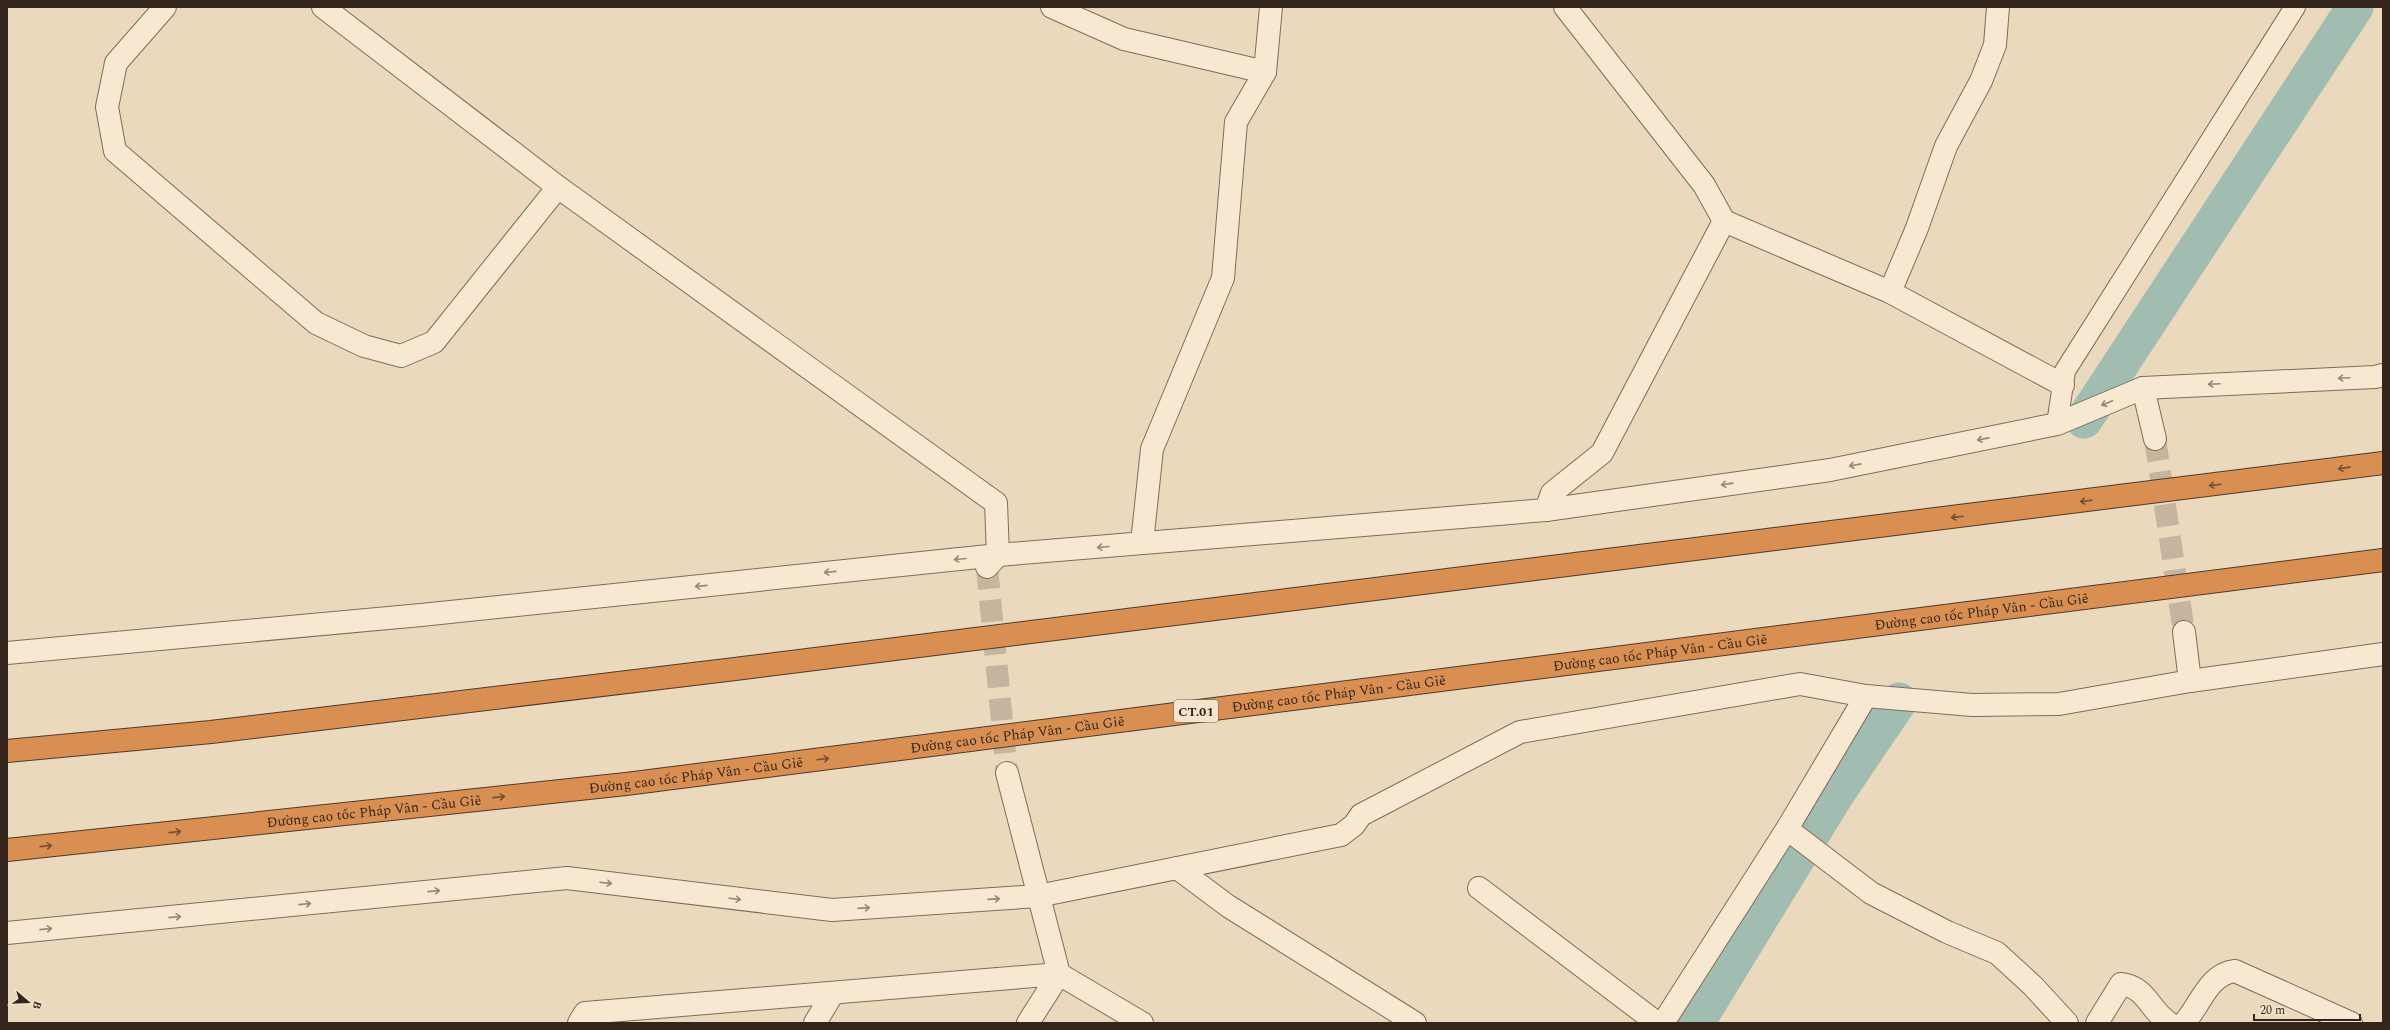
<svg xmlns="http://www.w3.org/2000/svg" width="2390" height="1030" viewBox="0 0 2390 1030" font-family="Spectral,serif">
	<style>
		.lines { fill: none; stroke-linecap: round; stroke-linejoin: round }
		.canal { stroke: #a1bdb2; stroke-width: 37 }
		.minor-tunnel { stroke: #c6b59e; stroke-width: 22; stroke-dasharray: 22 11; stroke-linecap: butt }
		.service-casing { stroke: #836a58; stroke-width: 22 }
		.minor-casing { stroke: #836a58; stroke-width: 24 }
		.tertiary-casing { stroke: #836a58; stroke-width: 24 }
		.motorway-casing { stroke: #50392c; stroke-width: 24 }
		.service { stroke: #f7e8d1; stroke-width: 20 }
		.minor { stroke: #f7e8d1; stroke-width: 22 }
		.tertiary { stroke: #f7e8d1; stroke-width: 22 }
		.motorway { stroke: #d98f51; stroke-width: 22 }
		.oneway { stroke: #958676 }
		.oneway2 { stroke: #754f31 }
		.labels { text-anchor: middle; stroke-width: 3; stroke-linejoin: round; paint-order: stroke }
		.shield { fill: #f3e4cd; stroke: #6d5e51; stroke-width: 1 }
		.shield-label { font-size: 13px; font-weight: bold; fill: #33251c }
		.street-label { font-size: 14px; fill: #33251c; stroke: #f3e4cd }
	</style>
	<rect width="100%" height="100%" fill="#ebd9be"/>
	<g class="lines">
		<!-- canal -->
		<g class="canal">
			<path d="M2084 420 2355 7"/>
			<path d="M1696 1023 1836 794 1899 701"/>
		</g>
		<!-- minor-tunnel -->
		<g class="minor-tunnel">
			<path d="M2155 439 2184 632"/>
			<path d="M987 567 1007 773"/>
		</g>
		<!-- service casing -->
		<g class="service-casing">
			<path id="service" d="M2057 424 2065 371 2295 7"/>
		</g>
		<!-- minor casing -->
		<g class="minor-casing">
			<g id="minor">
				<path d="M165 7 116 63 107 107 115 151 316 323 364 346 401 356 434 342 558 187"/>
				<path d="M323 7 558 187 996 503 998 555 987 567"/>
				<path d="M1052 7 1124 39 1265 72"/>
				<path d="M1998 7 1995 45 1981 81 1946 146 1917 228 1890 292 2063 385"/>
				<path d="M1724 221 1890 292"/>
				<path d="M2143 388 2155 439"/>
				<path d="M1546 510 1552 493 1602 453 1724 221 1704 185 1565 7"/>
				<path d="M1142 543 1152 449 1223 278 1236 122 1265 72 1271 7"/>
				<path d="M2184 632 2190 681"/>
				<path d="M1007 773 1059 974 1142 1023"/>
				<path d="M1787 829 1871 893 1947 932 1997 953 2033 986 2067 1023"/>
				<path d="M1177 868 1228 906 1415 1023"/>
				<path d="M1479 888 1657 1023"/>
				<path d="M579 1023 585 1013 1059 974 1028 1023"/>
				<path d="M815 1023 833 993"/>
				<path d="M1663 1023 1787 829 1866 696"/>
				<path d="M2097 1023 2121 984C2147 987 2149 1010 2169 1023"/>
				<path d="M2184 1023C2200 1006 2208 974 2235 971L2351 1023"/>
			</g>
		</g>
		<!-- tertiary casing -->
		<g class="tertiary-casing">
			<g id="tertiary">
				<path d="M7 653 421 615 998 555 1546 510 1830 470 2057 424 2143 388 2375 377 2383 375"/>
				<path d="M7 933 567 878 832 910 1038 896 1341 835 1354 825 1361 815 1520 732 1800 684 1866 696 1972 705 2059 704 2190 681 2383 654"/>
			</g>
		</g>
		<!-- motorway casing -->
		<g class="motorway-casing">
			<g id="motorway">
				<path d="M7 751 211 732 735 669 2383 463"/>
				<path id="s1" d="M7 850 626 784 2383 560"/>
			</g>
		</g>
		<!-- service -->
		<use href="#service" class="service"/>
		<!-- minor -->
		<use href="#minor" class="minor"/>
		<!-- tertiary -->
		<use href="#tertiary" class="tertiary"/>
		<!-- motorway -->
		<use href="#motorway" class="motorway"/>
	</g>
	<!-- one-way arrows -->
	<defs><path id="oneway-shaft" d="M-6 0H5M1.5-3L5.5 0L1.5 3" fill="none" stroke-width="1.6" stroke-linecap="round" stroke-linejoin="round"/></defs>
	<g class="oneway">
		<use href="#oneway-shaft" transform="translate(2344 378) rotate(177)"/>
		<use href="#oneway-shaft" transform="translate(2214 384) rotate(177)"/>
		<use href="#oneway-shaft" transform="translate(2107 403) rotate(157)"/>
		<use href="#oneway-shaft" transform="translate(1983 439) rotate(169)"/>
		<use href="#oneway-shaft" transform="translate(1855 465) rotate(169)"/>
		<use href="#oneway-shaft" transform="translate(1727 484) rotate(172)"/>
		<use href="#oneway-shaft" transform="translate(1103 547) rotate(175)"/>
		<use href="#oneway-shaft" transform="translate(960 559) rotate(175)"/>
		<use href="#oneway-shaft" transform="translate(830 572) rotate(174)"/>
		<use href="#oneway-shaft" transform="translate(701 586) rotate(174)"/>
		<use href="#oneway-shaft" transform="translate(606 883) rotate(7)"/>
		<use href="#oneway-shaft" transform="translate(434 891) rotate(-6)"/>
		<use href="#oneway-shaft" transform="translate(735 899) rotate(7)"/>
		<use href="#oneway-shaft" transform="translate(994 899) rotate(-4)"/>
		<use href="#oneway-shaft" transform="translate(305 904) rotate(-6)"/>
		<use href="#oneway-shaft" transform="translate(864 908) rotate(-4)"/>
		<use href="#oneway-shaft" transform="translate(175 917) rotate(-6)"/>
		<use href="#oneway-shaft" transform="translate(46 929) rotate(-6)"/>
	</g>
	<g class="oneway2">
		<use href="#oneway-shaft" transform="translate(2344 468) rotate(172)"/>
		<use href="#oneway-shaft" transform="translate(2215 485) rotate(173)"/>
		<use href="#oneway-shaft" transform="translate(2086 501) rotate(173)"/>
		<use href="#oneway-shaft" transform="translate(1957 517) rotate(173)"/>
		<use href="#oneway-shaft" transform="translate(823 759) rotate(-7)"/>
		<use href="#oneway-shaft" transform="translate(499 797) rotate(-6)"/>
		<use href="#oneway-shaft" transform="translate(175 832) rotate(-6)"/>
		<use href="#oneway-shaft" transform="translate(46 846) rotate(-6)"/>
	</g>
	<g class="labels">
		<!-- shield labels -->
		<rect class="shield" x="1174" y="700" width="44" height="22" rx="3"/>
		<g class="shield-label">
			<text x="1196" y="716">CT.01</text>
		</g>
		<!-- street labels -->
		<g class="street-label">
			<text dy="5" stroke="none"><textPath href="#s1" startOffset="1989">Đường cao tốc Pháp Vân - Cầu Giẽ</textPath></text>
			<text dy="5" stroke="none"><textPath href="#s1" startOffset="1665">Đường cao tốc Pháp Vân - Cầu Giẽ</textPath></text>
			<text dy="5" stroke="none"><textPath href="#s1" startOffset="1341">Đường cao tốc Pháp Vân - Cầu Giẽ</textPath></text>
			<text dy="5" stroke="none"><textPath href="#s1" startOffset="1017">Đường cao tốc Pháp Vân - Cầu Giẽ</textPath></text>
			<text dy="5" stroke="none"><textPath href="#s1" startOffset="693">Đường cao tốc Pháp Vân - Cầu Giẽ</textPath></text>
			<text dy="5" stroke="none"><textPath href="#s1" startOffset="369">Đường cao tốc Pháp Vân - Cầu Giẽ</textPath></text>
		</g>
	</g>
	<!-- border -->
	<rect width="2390" height="1030" fill="none" stroke="#33251c" stroke-width="16"/>
	<!-- north arrow -->
	<g transform="translate(28 1002) rotate(109)" stroke="#f3e4cd" stroke-width="3" paint-order="stroke">
	<path d="M0-3L7 15L0 10L-7 15Z" fill="#33251c"/>
	<text y="-6" font-size="11" font-weight="bold" text-anchor="middle" fill="#33251c">B</text>
	</g>
	<!-- scale -->
	<path d="M2254 1014v6h106v-6" fill="none" stroke="#33251c" stroke-width="2"/>
	<text x="2260" y="1014" font-size="12" fill="#33251c" stroke="#f3e4cd" stroke-width="3" paint-order="stroke">20 m</text>
</svg>
